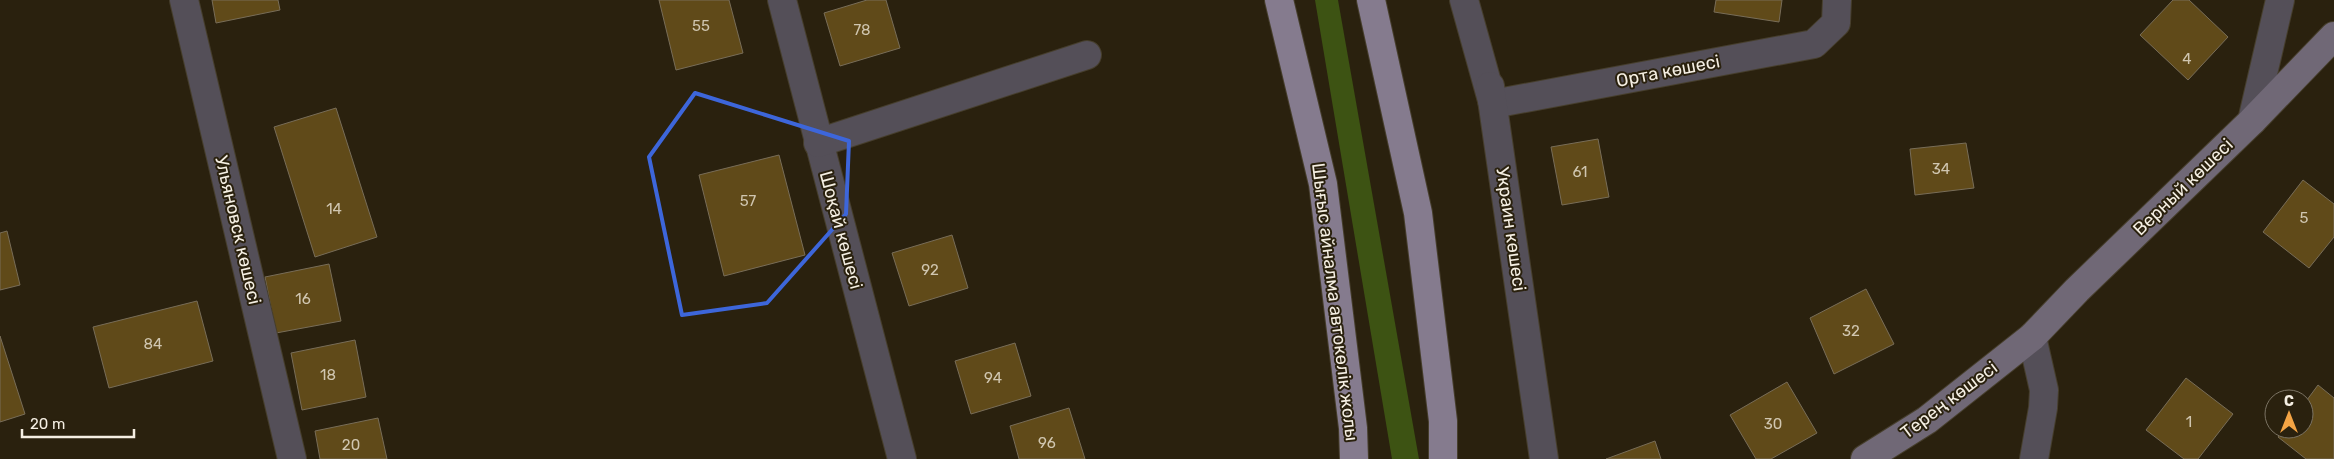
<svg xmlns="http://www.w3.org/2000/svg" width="2334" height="459" viewBox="0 0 2334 459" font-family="Rubik,sans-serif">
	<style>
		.green { fill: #3d5313 }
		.building { fill: #604a19; stroke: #786d58 }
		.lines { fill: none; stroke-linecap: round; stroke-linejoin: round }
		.street-casing { stroke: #463e2c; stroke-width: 30 }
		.secondary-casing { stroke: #463e2c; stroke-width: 30 }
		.primary-casing { stroke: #463e2c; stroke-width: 30 }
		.street { stroke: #544f58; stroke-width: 28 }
		.secondary { stroke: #706876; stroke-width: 28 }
		.primary { stroke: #857b8e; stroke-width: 28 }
		.marked { fill: none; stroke: #3d66da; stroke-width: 4; stroke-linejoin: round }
		.labels { text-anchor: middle; stroke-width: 4; stroke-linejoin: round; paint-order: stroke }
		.number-label { font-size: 15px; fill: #d0c6b0 }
		.street-label { font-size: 18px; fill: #f5efe3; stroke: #2a210e }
	</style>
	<rect width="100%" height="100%" fill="#2a210e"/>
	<!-- green -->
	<path class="green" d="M1315 0H1338L1419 459H1392Z"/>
	<!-- building -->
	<g class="building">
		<path d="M212 0H278L280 10 216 23Z"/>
		<path d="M659 0H729L743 53 676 70Z"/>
		<path d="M867 0H886L900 48 840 66 824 13Z"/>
		<path d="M1716 0H1782L1779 22 1714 12Z"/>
		<path d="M2173 0H2189L2228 37 2188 80 2140 35Z"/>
		<path d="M336 108 377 237 315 257 274 127Z"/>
		<path d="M1598 139 1609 197 1562 205 1551 147Z"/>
		<path d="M1966 143 1974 188 1915 195 1910 149Z"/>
		<path d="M779 155 805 255 724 276 699 175Z"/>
		<path d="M2303 180 2334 204V237L2309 268 2263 232Z"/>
		<path d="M7 231 20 285 0 290V233Z"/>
		<path d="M952 235 968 288 909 306 892 253Z"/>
		<path d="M329 264 341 321 276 333 265 277Z"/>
		<path d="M1866 289 1894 344 1834 374 1810 318Z"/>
		<path d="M197 301 213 361 109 388 93 327Z"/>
		<path d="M0 336 25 414 0 422Z"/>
		<path d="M355 340 366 397 302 410 291 353Z"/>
		<path d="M1015 343 1031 396 971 414 955 361Z"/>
		<path d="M2186 378 2233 414 2198 459H2184L2146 430Z"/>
		<path d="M1787 382 1817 433 1771 459H1756L1730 415Z"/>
		<path d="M2318 385 2334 398V459H2306L2278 437 2284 429H2304V404Z"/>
		<path d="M1069 408 1085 459H1019L1010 426Z"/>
		<path d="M378 418 387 459H320L315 431Z"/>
		<path d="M1655 441 1661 459H1606Z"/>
	</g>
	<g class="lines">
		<!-- street casing -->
		<g class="street-casing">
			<g id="street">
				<path d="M184 0 292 459"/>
				<path d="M782 0 902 459"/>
				<path d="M1464 0 1493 104 1814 44 1836 23 1837 0"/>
				<path d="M1490 86 1544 459"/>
				<path d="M2252 121 2280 0"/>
				<path d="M818 143 1087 55"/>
				<path d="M2032 337 2044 390 2043 408 2034 459"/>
			</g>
		</g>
		<!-- secondary casing -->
		<g class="secondary-casing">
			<path id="secondary" d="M1865 459 1927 420 2032 337 2077 290 2252 121 2334 36"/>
		</g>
		<!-- primary casing -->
		<g class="primary-casing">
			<g id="primary">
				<path d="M1279 0 1323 184 1353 428 1354 459"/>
				<path d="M1371 0 1418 213 1443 421V459"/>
			</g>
		</g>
		<!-- street -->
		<use href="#street" class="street"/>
		<!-- secondary -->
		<use href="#secondary" class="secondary"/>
		<!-- primary -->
		<use href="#primary" class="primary"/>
	</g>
	<!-- marked area -->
	<path class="marked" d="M695 93 849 141 846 214 767 303 682 315 649 157Z"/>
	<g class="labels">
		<!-- number labels -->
		<g class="number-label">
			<text x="701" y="31">55</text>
			<text x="862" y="35">78</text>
			<text x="2187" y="64">4</text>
			<text x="1941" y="174">34</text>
			<text x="1580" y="177">61</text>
			<text x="748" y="206">57</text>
			<text x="334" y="214">14</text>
			<text x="2304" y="223">5</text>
			<text x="930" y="275">92</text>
			<text x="303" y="304">16</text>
			<text x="1851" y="336">32</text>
			<text x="153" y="349">84</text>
			<text x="328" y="380">18</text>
			<text x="993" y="383">94</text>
			<text x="2189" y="427">1</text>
			<text x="1773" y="429">30</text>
			<text x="1047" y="448">96</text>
			<text x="351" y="450">20</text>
		</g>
		<!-- street labels -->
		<g class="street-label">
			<text transform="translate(1668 71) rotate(-11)" y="6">Орта көшесі</text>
			<text transform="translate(2183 187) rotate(-44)" y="6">Верный көшесі</text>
			<text transform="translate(1511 229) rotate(82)" y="6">Украин көшесі</text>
			<text transform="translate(238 230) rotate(77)" y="6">Ульяновск көшесі</text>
			<text transform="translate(841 230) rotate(75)" y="6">Шоқай көшесі</text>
			<text transform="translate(1335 302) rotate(83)" y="6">Шығыс айналма автокөлік жолы</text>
			<text transform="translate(1949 400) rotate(-37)" y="6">Терең көшесі</text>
		</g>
	</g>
	<!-- north arrow -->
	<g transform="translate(2289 414)"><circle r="24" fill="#2a210e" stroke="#7b7363"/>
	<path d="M0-4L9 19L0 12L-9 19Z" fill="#f4a444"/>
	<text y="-8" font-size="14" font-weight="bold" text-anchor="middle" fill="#f5efe3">С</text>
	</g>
	<!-- scale -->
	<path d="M22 429v8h112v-8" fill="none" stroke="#f5efe3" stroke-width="2.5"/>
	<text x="30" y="429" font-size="15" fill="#f5efe3" stroke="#2a210e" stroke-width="4" paint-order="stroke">20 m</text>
</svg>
